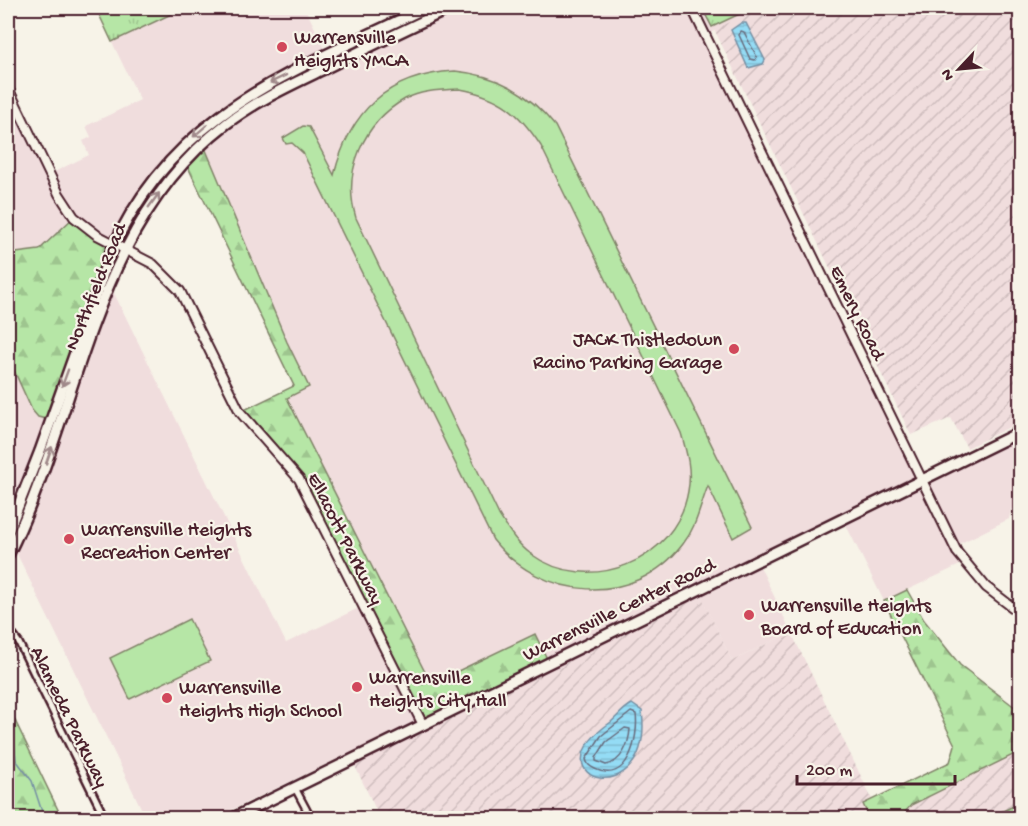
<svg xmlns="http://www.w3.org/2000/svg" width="1028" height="826" viewBox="0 0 1028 826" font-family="'Gochi Hand',sans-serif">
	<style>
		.built { fill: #f0dddd }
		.industrial { fill: url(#industrial-furrows) }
		.grass { fill: url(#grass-tufts); stroke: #808268; stroke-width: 1.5 }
		.forest { fill: url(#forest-firs); stroke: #808268; stroke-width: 1.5 }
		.garden { fill: #b6e6a6; stroke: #808268; stroke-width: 1.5; fill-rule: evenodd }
		.water { fill: url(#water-rules); stroke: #7690a4; stroke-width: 1.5 }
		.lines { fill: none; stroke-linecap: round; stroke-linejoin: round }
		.shore { stroke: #686b7c; stroke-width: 1.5 }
		.stream { stroke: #7690a4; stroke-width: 1.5 }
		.street-casing { stroke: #4a1f2b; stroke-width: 10 }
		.secondary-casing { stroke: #4a1f2b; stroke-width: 12 }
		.primary-casing { stroke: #4a1f2b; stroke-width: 14 }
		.street { stroke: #f7f3e8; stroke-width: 5 }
		.secondary { stroke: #f7f3e8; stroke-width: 8 }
		.primary { stroke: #f7f3e8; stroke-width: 9 }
		.oneway { stroke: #a0898a }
		.poi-dot { fill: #d1495b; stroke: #f7f3e8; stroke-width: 2 }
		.labels { text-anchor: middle; stroke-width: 4.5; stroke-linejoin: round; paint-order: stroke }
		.poi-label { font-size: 20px; fill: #4a1f2b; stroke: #f7f3e8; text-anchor: start }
		.street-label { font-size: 20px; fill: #4a1f2b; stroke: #f7f3e8 }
	</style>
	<defs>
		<pattern id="industrial-furrows" width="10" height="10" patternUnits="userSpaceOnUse" patternTransform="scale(1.5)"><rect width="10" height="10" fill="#f0dddd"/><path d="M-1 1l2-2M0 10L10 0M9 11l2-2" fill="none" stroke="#cfbdbe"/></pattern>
		<pattern id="grass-tufts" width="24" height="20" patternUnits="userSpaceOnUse" patternTransform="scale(1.5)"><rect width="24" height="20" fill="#b6e6a6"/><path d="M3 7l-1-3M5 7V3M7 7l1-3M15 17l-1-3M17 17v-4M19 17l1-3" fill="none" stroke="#9ec58f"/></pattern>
		<pattern id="forest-firs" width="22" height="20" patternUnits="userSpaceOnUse" patternTransform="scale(1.5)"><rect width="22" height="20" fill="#b6e6a6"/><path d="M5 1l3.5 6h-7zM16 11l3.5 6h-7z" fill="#9ec58f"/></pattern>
		<pattern id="water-rules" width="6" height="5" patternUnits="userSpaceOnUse" patternTransform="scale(1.5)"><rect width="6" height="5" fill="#94dcf5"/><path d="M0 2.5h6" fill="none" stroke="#81bcd2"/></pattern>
	</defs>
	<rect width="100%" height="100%" fill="#f7f3e8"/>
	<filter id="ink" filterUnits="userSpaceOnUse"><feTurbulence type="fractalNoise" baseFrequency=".0167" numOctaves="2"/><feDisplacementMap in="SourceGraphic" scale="12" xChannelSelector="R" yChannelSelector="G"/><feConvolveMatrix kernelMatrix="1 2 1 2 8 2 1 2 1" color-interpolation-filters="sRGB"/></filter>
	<g filter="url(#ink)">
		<!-- built -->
		<g class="built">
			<path d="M184 8H305L328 55 425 8H763L706 35 922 480 1020 432V506L1011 510 1009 519 955 546 964 563 884 601 843 519 757 560 791 632 732 661 698 590 445 714 287 397 308 387 287 342 203 144 124 250 74 217 39 250 8 254V88L50 174 89 155 83 141 91 137 86 126 140 100 112 42Z"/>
			<path d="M112 289 286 643 363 606 423 725 345 763 341 757 215 818H146L17 554H12L33 511Z"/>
			<path d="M8 357 32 410 50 420 8 532Z"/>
		</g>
		<!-- industrial -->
		<g class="industrial">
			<path d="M760 8H1020V422L967 448 951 418 911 435 714 29Z"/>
			<path d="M698 589 732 661 791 632 872 799 863 804 868 815 861 818H380L352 760Z"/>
			<path d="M1020 743V803L988 818H900L911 805 1012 755Z"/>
		</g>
		<!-- grass -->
		<g class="grass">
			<path d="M96 8H184L112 42Z"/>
			<path d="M702 8H752L712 27Z"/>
		</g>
		<!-- forest -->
		<g class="forest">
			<path d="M203 143 287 342 309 387 287 398 431 684 535 634 549 663 423 725 299 479 240 412 294 386 185 161Z"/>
			<path d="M74 217 114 244 50 420 38 417 32 410 8 357V254L39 250Z"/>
			<path d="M907 590 924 620 960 665 1020 711V743L1013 755 911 805 900 818H861L868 815 863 804 950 762 955 745 884 601Z"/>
			<path d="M8 706 62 818H12L15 811 8 794Z"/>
			<path d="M1020 803V818H988Z"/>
		</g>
		<!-- garden -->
		<g class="garden">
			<path d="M455 71C497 75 528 92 555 126L752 527 733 538 708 486C700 506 697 526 683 544 634 609 541 600 493 540L303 153 292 143 286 144 283 138 303 126 309 127 334 175C350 111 387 75 455 71ZM460 89C501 97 518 111 541 146L681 433C687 453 692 471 688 491 676 562 588 596 531 554 517 544 508 529 499 515L356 218C342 172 363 123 405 99 422 90 441 90 460 89Z"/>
			<path d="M189 619 210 661 130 699 110 658Z"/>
		</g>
		<!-- water -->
		<g class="water">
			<path d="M741 23H746L765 60 763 64 748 68 731 30Z"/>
			<path d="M632 704 642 711C655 816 527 781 611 722 618 716 624 708 632 704Z"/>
		</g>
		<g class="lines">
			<!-- shore -->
			<g class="shore">
				<path d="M741 31 744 32 757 57 755 60 750 59 739 35Z"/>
				<path d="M631 712 636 714C639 738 628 785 595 769 589 766 587 764 586 759L601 736Z"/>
				<path d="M625 728 630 729C629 744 622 762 606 765L596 761V758L606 742Z"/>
			</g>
			<!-- stream -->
			<g class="stream">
				<path d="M8 729 14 741 16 760 32 781 44 818"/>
				<path d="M1019 818H1020"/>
			</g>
			<!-- street casing -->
			<g class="street-casing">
				<g id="street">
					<path d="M8 628 19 643 105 818"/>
					<path d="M295 788 311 818"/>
				</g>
			</g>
			<!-- secondary casing -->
			<g class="secondary-casing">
				<g id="secondary">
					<path d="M692 8 957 552 986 587 1020 613"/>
					<path d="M8 88 59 194 74 217 97 235 153 264 180 291 240 412 299 479 423 725"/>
				</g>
			</g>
			<!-- primary casing -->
			<g class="primary-casing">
				<g id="primary">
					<path d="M8 532 40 451 110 254C173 110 294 72 425 8"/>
					<path d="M8 555C80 412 91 227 226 124 257 100 293 84 328 67 369 47 410 27 451 8"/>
					<path d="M233 818 1020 432"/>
				</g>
			</g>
			<!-- street -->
			<use href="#street" class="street"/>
			<!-- secondary -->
			<use href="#secondary" class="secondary"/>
			<!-- primary -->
			<use href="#primary" class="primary"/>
		</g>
		<!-- one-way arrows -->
		<defs><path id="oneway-shaft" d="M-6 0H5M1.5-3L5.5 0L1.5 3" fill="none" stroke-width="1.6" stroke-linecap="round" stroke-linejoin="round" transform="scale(1.5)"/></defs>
		<g class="oneway">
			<use href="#oneway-shaft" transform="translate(278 79) rotate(154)"/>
			<use href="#oneway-shaft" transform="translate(200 131) rotate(139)"/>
			<use href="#oneway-shaft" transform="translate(154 200) rotate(-54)"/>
			<use href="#oneway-shaft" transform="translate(65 378) rotate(110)"/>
			<use href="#oneway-shaft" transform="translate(49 455) rotate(-71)"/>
		</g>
	</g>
	<!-- markers -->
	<g class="poi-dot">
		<circle cx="282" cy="47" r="6"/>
		<circle cx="734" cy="349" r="6"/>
		<circle cx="69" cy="539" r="6"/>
		<circle cx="749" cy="615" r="6"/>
		<circle cx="357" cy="687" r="6"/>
		<circle cx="167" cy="698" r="6"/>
	</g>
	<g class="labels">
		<!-- poi labels -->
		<g class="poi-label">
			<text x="294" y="43">Warrensville<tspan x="294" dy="23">Heights YMCA</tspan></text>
			<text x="722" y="345" text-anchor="end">JACK Thistledown<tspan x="722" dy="23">Racino Parking Garage</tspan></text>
			<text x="81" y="535">Warrensville Heights<tspan x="81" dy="23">Recreation Center</tspan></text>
			<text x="761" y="611">Warrensville Heights<tspan x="761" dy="23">Board of Education</tspan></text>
			<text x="369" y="683">Warrensville<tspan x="369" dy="23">Heights City Hall</tspan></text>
			<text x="179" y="693">Warrensville<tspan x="179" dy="23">Heights High School</tspan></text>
		</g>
		<!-- street labels -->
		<g class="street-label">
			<text transform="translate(94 286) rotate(-68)" y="7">Northfield Road</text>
			<text transform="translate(859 312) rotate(64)" y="7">Emery Road</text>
			<text transform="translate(347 538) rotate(63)" y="7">Ellacott Parkway</text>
			<text transform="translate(618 608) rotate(-26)" y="7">Warrensville Center Road</text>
			<text transform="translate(71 716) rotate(64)" y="7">Alameda Parkway</text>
		</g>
	</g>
	<!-- margin -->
	<rect width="1028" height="826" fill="none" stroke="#f7f3e8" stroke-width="30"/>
	<rect x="15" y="15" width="998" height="796" fill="none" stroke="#4a1f2b" stroke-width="2" filter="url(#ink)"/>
	<!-- north arrow -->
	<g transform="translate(959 69) rotate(244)" stroke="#f7f3e8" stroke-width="4.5" paint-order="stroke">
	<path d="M0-4.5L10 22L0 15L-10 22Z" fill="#4a1f2b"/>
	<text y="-9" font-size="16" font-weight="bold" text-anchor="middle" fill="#4a1f2b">N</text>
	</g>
	<!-- scale -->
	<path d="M797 775v9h158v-9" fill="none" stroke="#4a1f2b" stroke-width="3"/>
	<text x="806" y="775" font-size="18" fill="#4a1f2b" stroke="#f7f3e8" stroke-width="4.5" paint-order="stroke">200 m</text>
</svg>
